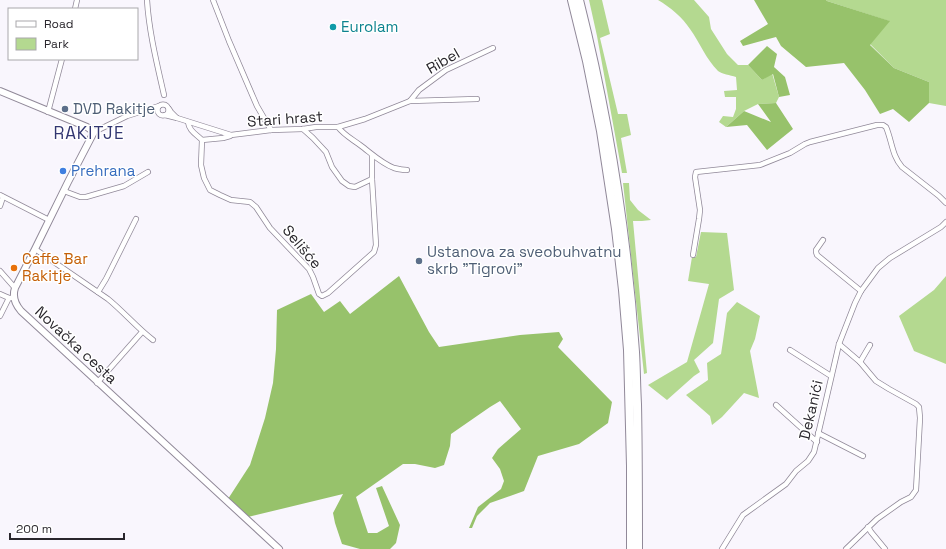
<svg xmlns="http://www.w3.org/2000/svg" width="946" height="549" viewBox="0 0 946 549" font-family="'Space Grotesk',sans-serif">
	<style>
		.green { fill: #b4d990 }
		.forest { fill: #97c26b }
		.lines { fill: none; stroke-linecap: round; stroke-linejoin: round }
		.street-casing { stroke: #918999; stroke-width: 6 }
		.secondary-casing { stroke: #918999; stroke-width: 8 }
		.highway-casing { stroke: #918999; stroke-width: 10 }
		.street { stroke: #fff; stroke-width: 4.5 }
		.secondary { stroke: #fff; stroke-width: 6 }
		.highway { stroke: #fff; stroke-width: 8 }
		.culture-dot { fill: #0f9aa8; stroke: #fff; stroke-width: 1.5 }
		.service-dot { fill: #5c6f8a; stroke: #fff; stroke-width: 1.5 }
		.shop-dot { fill: #3f7fe0; stroke: #fff; stroke-width: 1.5 }
		.food-dot { fill: #e8710a; stroke: #fff; stroke-width: 1.5 }
		.labels { text-anchor: middle; stroke-width: 3; stroke-linejoin: round; paint-order: stroke }
		.culture-label { font-size: 15px; fill: #0d838f; stroke: #fff; text-anchor: start }
		.street-label { font-size: 15px; fill: #29262c; stroke: #fff }
		.service-label { font-size: 15px; fill: #4e5e75; stroke: #fff; text-anchor: start }
		.shop-label { font-size: 15px; fill: #366cbe; stroke: #fff; text-anchor: start }
		.food-label { font-size: 15px; fill: #c56008; stroke: #fff; text-anchor: start }
		.quarter-label { font-size: 17px; letter-spacing: 1px; fill: #323671; stroke: #fff }
	</style>
	<rect width="100%" height="100%" fill="#f9f6fd"/>
	<!-- green -->
	<g class="green">
		<path d="M589 0H602L610 34 600 38 618 114H627L631 135 621 138 627 173H622L597 36Z"/>
		<path d="M658 0H694L709 17 711 29 727 54 738 65H748L762 80 772 73 779 97 776 103 758 104 744 111 726 127 719 122 723 116 733 117 736 109V97H725L724 91 737 90 736 77C730 75 722 74 718 71 706 59 700 43 690 29 683 18 670 7 658 0Z"/>
		<path d="M826 0H946V106L929 103V82L894 68 870 44 889 21 827 1Z"/>
		<path d="M623 183H629L630 200 638 210 651 220 642 221H633L647 373 644 374Z"/>
		<path d="M701 232 727 233 734 290 719 299 713 343 694 360 700 372 694 376 667 400 648 385 687 362 709 284 688 281 692 257H696Z"/>
		<path d="M946 276V364L914 351 899 316 934 290Z"/>
		<path d="M737 302 760 316 755 339 750 351 759 398 744 393 722 417 712 425 710 416 686 395 708 380 707 363 721 354 723 341 727 313Z"/>
	</g>
	<!-- forest -->
	<g class="forest">
		<path d="M754 0H826L827 1 890 21 870 45 894 68 929 82V103L909 122 893 109 880 114 865 90 844 63 806 67 781 46 776 37 743 46 740 41 768 24Z"/>
		<path d="M767 46 777 54 774 67 785 77 790 95 779 97 773 74 762 80 748 65Z"/>
		<path d="M776 103 793 129 767 150 747 125 726 127 744 111 771 122 758 104Z"/>
		<path d="M399 276 429 332 439 347 520 335 559 332 563 339 558 347 612 402 608 423 579 444 538 456 524 491 490 503 477 516 472 528H469L478 507 501 489 504 481 500 469 492 458 498 449 521 429 500 401 490 407 451 434 450 446 444 465 435 468 415 464H403L356 497 368 533H377L389 526 376 488 382 486 400 525 396 543 390 549H360L342 544 335 523 333 513 343 494 248 517 228 499 250 465 265 418 273 383 276 349 277 310 311 294 324 312 340 301 350 314Z"/>
	</g>
	<g class="lines">
		<!-- street casing -->
		<g class="street-casing">
			<g id="street">
				<path d="M147 0C149 32 157 64 164 95"/>
				<path d="M213 0 229 41 257 106 271 130"/>
				<path d="M75 9 77 0"/>
				<path d="M410 101 477 99"/>
				<circle cx="163" cy="110" r="5.5"/>
				<path d="M48 112 62 59"/>
				<path d="M165 115 177 118 171 112 169 109"/>
				<path d="M177 118 231 135 271 130 303 129 316 127H338C344 135 352 139 360 145 371 153 381 163 394 168 398 169 403 170 407 170"/>
				<path d="M188 122C189 131 196 134 202 140L201 165 204 178 210 190 220 195 231 200 250 202 256 207 270 228 309 269 313 277 319 294 322 296 328 293 374 252 376 245 372 179V155"/>
				<path d="M338 127 365 119 410 101 419 90 446 70 493 48"/>
				<path d="M303 129 313 138 326 152 332 167 342 181 349 186 355 187 372 179"/>
				<path d="M94 132 127 116 159 106"/>
				<path d="M202 140 223 138 230 136"/>
				<path d="M64 191 80 197H86L124 186 148 172"/>
				<path d="M0 195 49 220"/>
				<path d="M0 206 3 197"/>
				<path d="M823 240 816 250V252L817 255 861 291"/>
				<path d="M35 249 108 299C124 312 137 328 153 340"/>
				<path d="M693 255 699 219 700 210 695 177 696 172 760 165 790 153 805 144 810 142 877 125H883L886 127C892 141 892 156 902 167L939 196 946 203"/>
				<path d="M0 271 15 288"/>
				<path d="M98 292 106 279 136 219"/>
				<path d="M0 294 9 298H11"/>
				<path d="M0 316 9 298"/>
				<path d="M839 344 860 362 876 381 889 389 916 404 919 407 920 418 916 490 911 497 901 502 877 519 846 549"/>
				<path d="M790 350 831 376"/>
				<path d="M860 362 870 345"/>
				<path d="M97 383 142 332"/>
				<path d="M776 405 817 442"/>
				<path d="M818 433 863 456"/>
				<path d="M868 527 871 532 885 549"/>
				<path d="M722 549 743 515 786 484 796 471 808 461 814 452 839 344 855 303 861 291 878 268 890 258 941 227 946 222"/>
			</g>
		</g>
		<!-- secondary casing -->
		<g class="secondary-casing">
			<path id="secondary" d="M0 91 87 127 94 132 68 182 35 249 15 288C12 297 15 304 21 311L279 549"/>
		</g>
		<!-- highway casing -->
		<g class="highway-casing">
			<g id="highway">
				<path d="M572 0 587 61 601 131 616 229 623 290 628 350 631 466V549"/>
				<path d="M579 0C608 115 627 233 635 352 636 369 636 387 637 404 638 452 638 501 638 549"/>
			</g>
		</g>
		<!-- street -->
		<use href="#street" class="street"/>
		<!-- secondary -->
		<use href="#secondary" class="secondary"/>
		<!-- highway -->
		<use href="#highway" class="highway"/>
	</g>
	<!-- markers -->
	<circle class="culture-dot" cx="333" cy="27" r="4"/>
	<g class="service-dot">
		<circle cx="65" cy="109" r="4"/>
		<circle cx="419" cy="261" r="4"/>
	</g>
	<circle class="shop-dot" cx="63" cy="171" r="4"/>
	<circle class="food-dot" cx="14" cy="268" r="4"/>
	<g class="labels">
		<!-- culture labels -->
		<g class="culture-label">
			<text x="341" y="32">Eurolam</text>
		</g>
		<!-- street labels -->
		<g class="street-label">
			<text transform="translate(443 61) rotate(-30)" y="5">Ribel</text>
			<text transform="translate(285 119) rotate(-4)" y="5">Stari hrast</text>
			<text transform="translate(302 247) rotate(50)" y="5">Selišće</text>
			<text transform="translate(76 345) rotate(43)" y="5">Novačka cesta</text>
			<text transform="translate(811 410) rotate(-77)" y="5">Dekanići</text>
		</g>
		<!-- service labels -->
		<g class="service-label">
			<text x="73" y="114">DVD Rakitje</text>
			<text x="427" y="257">Ustanova za sveobuhvatnu<tspan x="427" dy="17">skrb "Tigrovi"</tspan></text>
		</g>
		<!-- shop labels -->
		<g class="shop-label">
			<text x="71" y="176">Prehrana</text>
		</g>
		<!-- food labels -->
		<g class="food-label">
			<text x="22" y="264">Caffe Bar<tspan x="22" dy="17">Rakitje</tspan></text>
		</g>
		<!-- quarter labels -->
		<g class="quarter-label">
			<text x="89" y="139">RAKITJE</text>
		</g>
	</g>
	<!-- legend -->
	<rect x="8" y="8" width="130" height="52" fill="#ffffff" stroke="#a9a8ab"/>
	<rect x="16" y="21" width="20" height="6" fill="#ffffff" stroke="#a9a8ab"/>
	<text x="44" y="28" font-size="12" fill="#29262c">Road</text>
	<rect x="16" y="38" width="20" height="12" fill="#b4d990" stroke="#a9a8ab"/>
	<text x="44" y="48" font-size="12" fill="#29262c">Park</text>
	<!-- scale -->
	<path d="M10 533v6h114v-6" fill="none" stroke="#29262c" stroke-width="2"/>
	<text x="16" y="533" font-size="12" fill="#29262c" stroke="#ffffff" stroke-width="3" paint-order="stroke">200 m</text>
</svg>
